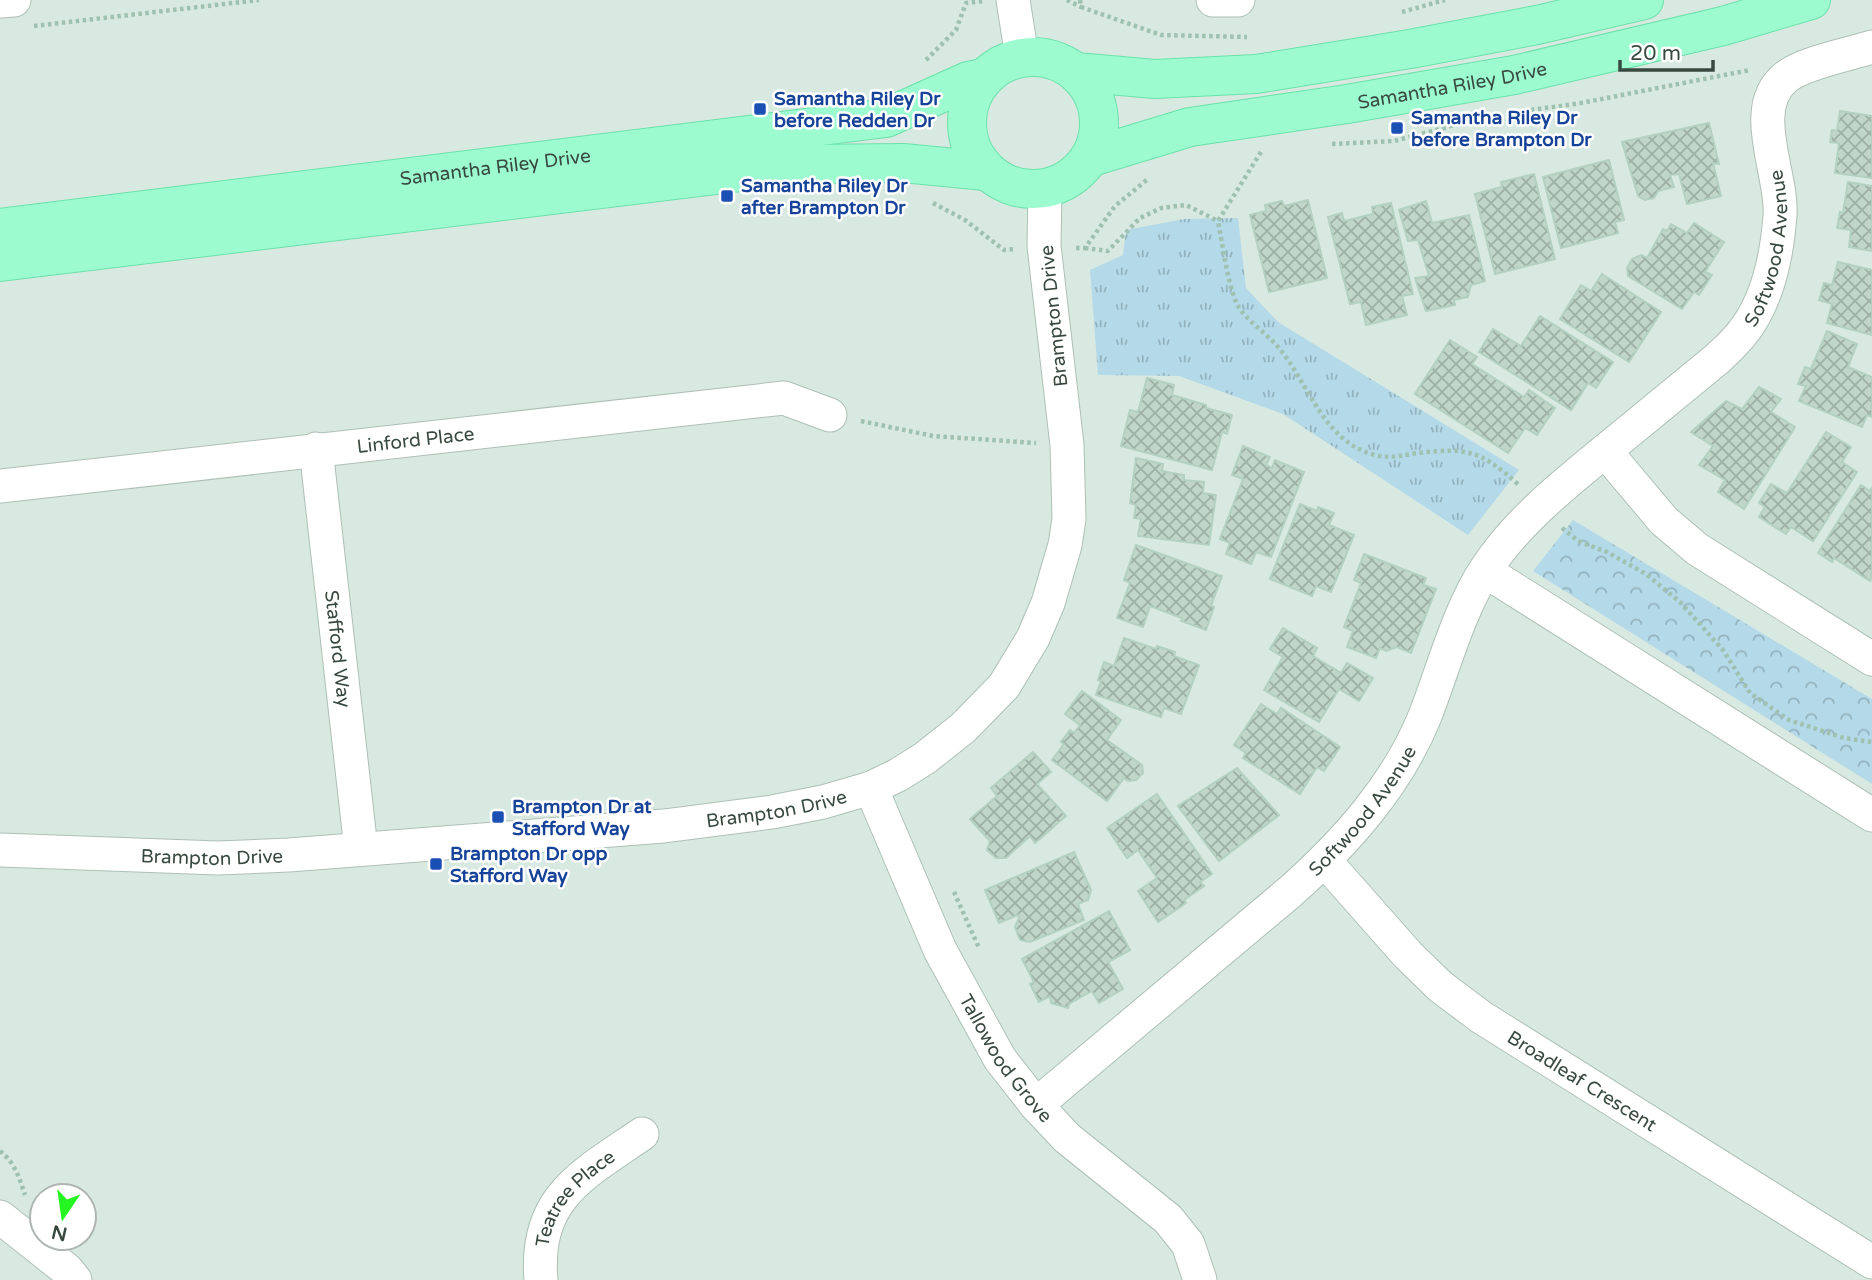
<svg xmlns="http://www.w3.org/2000/svg" width="1872" height="1280" viewBox="0 0 1872 1280" font-family="'Varela Round',sans-serif">
	<style>
		.residential { fill: #d8e9e1; fill-rule: evenodd }
		.grass { fill: url(#grass-tufts) }
		.forest { fill: url(#forest-crowns) }
		.building { fill: url(#building-cross-hatch); stroke: #b3d1c0; stroke-width: 2 }
		.lines { fill: none; stroke-linecap: round; stroke-linejoin: round }
		.minor-casing { stroke: #adc0b6; stroke-width: 35 }
		.major-casing { stroke: #6be2aa; stroke-width: 40 }
		.path { stroke: #9ec2af; stroke-width: 4.5; stroke-dasharray: 3.5 3.5; stroke-linecap: butt }
		.minor { stroke: #fff; stroke-width: 33 }
		.major { stroke: #9cfcd0; stroke-width: 38 }
		.transit-dot { fill: #1a4fb4; stroke: #fff; stroke-width: 2.5 }
		.labels { text-anchor: middle; stroke-width: 5; stroke-linejoin: round; paint-order: stroke }
		.street-label { font-size: 19px; fill: #38493f; stroke: #fff }
		.transit-label { font-size: 19px; font-weight: bold; fill: #164399; stroke: #fff; text-anchor: start }
	</style>
	<defs>
		<pattern id="grass-tufts" width="24" height="20" patternUnits="userSpaceOnUse" patternTransform="scale(1.75)"><rect width="24" height="20" fill="#b4d9e8"/><path d="M3 7l-1-3M5 7V3M7 7l1-3M15 17l-1-3M17 17v-4M19 17l1-3" fill="none" stroke="#93b2bd"/></pattern>
		<pattern id="forest-crowns" width="20" height="18" patternUnits="userSpaceOnUse" patternTransform="scale(1.75)"><rect width="20" height="18" fill="#b4d9e8"/><path d="M2 6a3 3 0 1 1 6 0M12 15a3 3 0 1 1 6 0" fill="none" stroke="#93b2bd"/></pattern>
		<pattern id="building-cross-hatch" width="8" height="8" patternUnits="userSpaceOnUse" patternTransform="scale(1.75)"><rect width="8" height="8" fill="#c0d6c9"/><path d="M0 0l8 8M0 8l8-8" fill="none" stroke="#9db0a5"/></pattern>
	</defs>
	<rect width="100%" height="100%" fill="#eaf5f0"/>
	<!-- residential -->
	<path class="residential" d="M0 0H1872V1280H0ZM42 1196H84V1238H42Z"/>
	<!-- grass -->
	<path class="grass" d="M1238 218 1246 288 1278 322 1519 470 1468 535 1283 414 1179 376 1098 375 1090 270 1123 255 1126 230 1184 219Z"/>
	<!-- forest -->
	<path class="forest" d="M1573 520 1872 699V784L1533 571Z"/>
	<!-- building -->
	<g class="building">
		<path d="M1840 111 1872 116V178L1835 173 1839 143 1830 142 1832 130 1837 131Z"/>
		<path d="M1709 123 1719 164 1713 163 1721 196 1687 204 1679 174 1670 175 1674 187 1658 191 1654 198 1645 200 1638 196 1622 142Z"/>
		<path d="M1609 160 1624 220 1615 222 1618 233 1561 248 1543 177Z"/>
		<path d="M1534 174 1555 259 1495 274 1475 194 1502 187 1501 182Z"/>
		<path d="M1848 182 1872 186V251L1849 247 1851 230 1837 228 1840 212 1843 213Z"/>
		<path d="M1308 200 1327 278 1269 292 1250 215 1266 211 1265 205 1282 201 1284 206Z"/>
		<path d="M1426 201 1432 223 1469 215 1485 281 1471 285 1468 297 1454 300 1455 305 1426 311 1415 278 1429 276 1418 240 1408 241 1399 210Z"/>
		<path d="M1391 203 1413 294 1402 296 1407 315 1366 325 1361 302 1350 304 1328 217 1342 213 1344 221 1373 214 1372 207Z"/>
		<path d="M1694 223 1724 242 1705 272 1712 275 1699 295 1694 292 1682 309 1628 276 1627 268 1632 259 1641 255 1647 258 1663 229 1667 231 1671 224 1687 233Z"/>
		<path d="M1838 262 1872 270V335L1827 323 1832 304 1819 300 1824 283 1832 285Z"/>
		<path d="M1602 274 1661 312 1629 362 1560 319 1581 285 1591 291Z"/>
		<path d="M1540 316 1613 362 1596 388 1588 383 1571 410 1479 352 1493 329 1521 346Z"/>
		<path d="M1827 331 1857 344 1848 367 1872 377V417L1867 415 1862 427 1799 401 1806 386 1798 384 1805 367 1811 369Z"/>
		<path d="M1450 340 1477 357 1472 364 1524 397 1529 390 1555 408 1537 435 1525 428 1508 453 1415 394Z"/>
		<path d="M1147 378 1174 385 1172 395 1206 405V408L1232 415 1227 434 1222 432 1212 470 1121 446 1130 410 1138 412Z"/>
		<path d="M1759 387 1781 399 1771 412 1795 427 1744 509 1718 492 1725 480 1699 465 1713 446 1691 432 1726 401 1742 409Z"/>
		<path d="M1826 432 1851 447 1842 462 1857 472 1813 541 1791 527 1786 534 1759 517 1765 507 1759 503 1771 484 1787 493Z"/>
		<path d="M1243 446 1270 457 1266 465 1272 468 1275 460 1304 472 1271 557 1256 552 1251 564 1226 554 1230 543 1220 539 1243 479 1232 475Z"/>
		<path d="M1136 458 1163 464 1162 471 1184 475V480L1204 482 1203 493 1216 495 1209 545 1138 536 1141 519 1134 518 1136 505 1130 503Z"/>
		<path d="M1861 485 1870 491 1872 488V577L1870 581 1834 558 1832 562 1818 553Z"/>
		<path d="M1300 504 1317 511 1318 507 1334 513 1329 525 1354 535 1331 592 1316 586 1312 596 1270 579Z"/>
		<path d="M1136 545 1222 576 1211 606 1214 607 1206 630 1181 621 1182 618 1150 606 1143 627 1117 618 1130 583 1124 580Z"/>
		<path d="M1364 554 1426 578 1423 585 1436 589 1411 653 1397 647 1386 651 1380 648 1376 658 1347 647 1353 631 1344 627 1361 583 1354 580Z"/>
		<path d="M1283 628 1317 648 1313 656 1341 673 1347 663 1373 678 1359 701 1339 689 1319 722 1264 690 1283 657 1270 649Z"/>
		<path d="M1124 638 1156 649 1157 646 1175 652 1174 656 1199 665 1181 714 1164 708 1161 717 1096 695 1101 681 1098 680 1104 662 1114 666Z"/>
		<path d="M1082 691 1121 720 1107 740 1142 765 1143 773 1136 780 1128 781 1124 778 1107 801 1052 760 1064 744 1061 742 1070 730 1074 733 1080 725 1065 714Z"/>
		<path d="M1261 704 1277 714 1281 708 1340 747 1324 771 1317 767 1300 794 1243 758 1246 753 1234 745Z"/>
		<path d="M1033 752 1051 772 1037 784 1066 816 1035 843 1030 836 1006 858H996L987 850 990 841 970 819 997 796 991 788Z"/>
		<path d="M1237 768 1279 815 1219 861 1178 806Z"/>
		<path d="M1157 794 1212 874 1200 882 1204 886 1184 900 1186 903 1158 922 1138 891 1157 878 1138 850 1127 858 1107 828Z"/>
		<path d="M1074 852 1091 890 1088 900 1078 904 1084 920 1030 942 1020 940 1015 927 1019 918 1018 915 999 923 985 890Z"/>
		<path d="M1109 911 1130 950 1108 962 1123 989 1099 1003 1092 991 1069 1004 1068 1008 1051 1003 1050 996 1039 1002 1030 984 1034 982 1022 959Z"/>
	</g>
	<g class="lines">
		<!-- minor casing -->
		<g class="minor-casing">
			<g id="minor">
				<path d="M1013 0 1022 57"/>
				<path d="M1213 0H1238"/>
				<path d="M0 1 14 0"/>
				<path id="s1" d="M316 449 361 849"/>
				<path d="M1605 451 1664 521 1697 549 1872 659"/>
				<path id="s2" d="M0 486 784 398 830 415"/>
				<path d="M1485 571 1872 815"/>
				<path id="s3" d="M871 788 940 950 1000 1059 1036 1105 1067 1138 1168 1219 1188 1244 1200 1280"/>
				<path id="s4" d="M0 850 218 858 289 855 664 826 772 812 823 802 871 788 898 775 925 758 963 728 1004 686 1033 638 1048 603 1065 545 1069 519 1067 445 1044 246 1045 189"/>
				<path id="s5" d="M1325 861 1408 955 1441 987 1481 1017 1872 1262"/>
				<path id="s6" d="M1036 1105 1291 891C1346 842 1397 785 1425 716 1443 670 1459 609 1486 569 1515 525 1554 493 1594 460 1635 426 1676 393 1717 359 1725 352 1733 344 1740 336 1767 304 1777 257 1780 215 1783 174 1747 108 1786 77 1803 63 1850 54 1872 47"/>
				<path d="M0 1217 67 1270 75 1280"/>
				<path id="s7" d="M541 1280C534 1198 582 1175 642 1134"/>
			</g>
		</g>
		<!-- major casing -->
		<g class="major-casing">
			<g id="major">
				<circle cx="1033" cy="123" r="66"/>
				<path d="M1076 72 1155 79 1256 74 1410 49 1537 25 1644 0"/>
				<path id="s8" d="M1091 157 1190 127 1347 104 1514 75 1723 26 1811 0"/>
				<path id="s9" d="M0 228 886 118 968 81 982 78"/>
				<path d="M0 262 807 164 903 163 986 171"/>
			</g>
		</g>
		<!-- path -->
		<g class="path">
			<path d="M1067 0 1081 7"/>
			<path d="M1080 0 1081 7 1161 35 1247 37"/>
			<path d="M1402 12 1445 0"/>
			<path d="M34 26 259 0"/>
			<path d="M926 60 956 30 966 3 984 1"/>
			<path d="M1524 111 1581 103 1750 70"/>
			<path d="M1332 144 1394 141 1478 119"/>
			<path d="M1261 152 1218 221C1222 241 1229 295 1240 309 1250 323 1266 333 1278 347 1309 383 1323 442 1375 455 1390 459 1403 455 1418 453 1468 447 1481 451 1519 485"/>
			<path d="M933 203 965 220 1004 250 1015 249"/>
			<path d="M1076 248H1085L1115 206 1148 179"/>
			<path d="M1085 248 1108 251 1140 218 1161 208 1186 205 1218 221"/>
			<path d="M861 421 933 436 1036 443"/>
			<path d="M1562 528 1578 541 1607 552 1646 574 1681 603 1723 650 1750 693 1789 720 1844 738 1872 742"/>
			<path d="M954 892 979 948"/>
			<path d="M0 1151C15 1163 19 1177 25 1195"/>
		</g>
		<!-- minor -->
		<use href="#minor" class="minor"/>
		<!-- major -->
		<use href="#major" class="major"/>
	</g>
	<!-- markers -->
	<g class="transit-dot">
		<rect x="753" y="102" width="14" height="14" rx="3.5"/>
		<rect x="1390" y="121" width="14" height="14" rx="3.5"/>
		<rect x="720" y="189" width="14" height="14" rx="3.5"/>
		<rect x="491" y="810" width="14" height="14" rx="3.5"/>
		<rect x="429" y="857" width="14" height="14" rx="3.5"/>
	</g>
	<g class="labels">
		<!-- street labels -->
		<g class="street-label">
			<text dy="7" stroke="none"><textPath href="#s8" startOffset="369">Samantha Riley Drive</textPath></text>
			<text dy="7" stroke="none"><textPath href="#s9" startOffset="499">Samantha Riley Drive</textPath></text>
			<text dy="7" stroke="none"><textPath href="#s6" startOffset="1155">Softwood Avenue</textPath></text>
			<text transform="translate(1053 316) rotate(-96)" y="7">Brampton Drive</text>
			<text dy="7" stroke="none"><textPath href="#s2" startOffset="418">Linford Place</textPath></text>
			<text dy="7" stroke="none"><textPath href="#s1" startOffset="201">Stafford Way</textPath></text>
			<text dy="7" stroke="none"><textPath href="#s4" startOffset="779">Brampton Drive</textPath></text>
			<text dy="7" stroke="none"><textPath href="#s6" startOffset="441">Softwood Avenue</textPath></text>
			<text dy="7" stroke="none"><textPath href="#s4" startOffset="212">Brampton Drive</textPath></text>
			<text dy="7" stroke="none"><textPath href="#s3" startOffset="303">Tallowood Grove</textPath></text>
			<text dy="7" stroke="none"><textPath href="#s5" startOffset="341">Broadleaf Crescent</textPath></text>
			<text dy="7" stroke="none"><textPath href="#s7" startOffset="94">Teatree Place</textPath></text>
		</g>
		<!-- transit labels -->
		<g class="transit-label">
			<text x="774" y="105">Samantha Riley Dr<tspan x="774" dy="22">before Redden Dr</tspan></text>
			<text x="1411" y="124">Samantha Riley Dr<tspan x="1411" dy="22">before Brampton Dr</tspan></text>
			<text x="741" y="192">Samantha Riley Dr<tspan x="741" dy="22">after Brampton Dr</tspan></text>
			<text x="512" y="813">Brampton Dr at<tspan x="512" dy="22">Stafford Way</tspan></text>
			<text x="450" y="860">Brampton Dr opp<tspan x="450" dy="22">Stafford Way</tspan></text>
		</g>
	</g>
	<!-- north arrow -->
	<g transform="translate(63 1217) rotate(193)"><circle r="33" fill="#ffffff" stroke="#afb6b2" stroke-width="2"/>
	<path d="M0-5L12 26L0 18L-12 26Z" fill="#25f521"/>
	<text y="-10" font-size="19" font-weight="bold" text-anchor="middle" fill="#38493f">N</text>
	</g>
	<!-- scale -->
	<path d="M1620 60v10h93v-10" fill="none" stroke="#38493f" stroke-width="3.5"/>
	<text x="1630" y="60" font-size="21" fill="#38493f" stroke="#ffffff" stroke-width="5" paint-order="stroke">20 m</text>
</svg>
